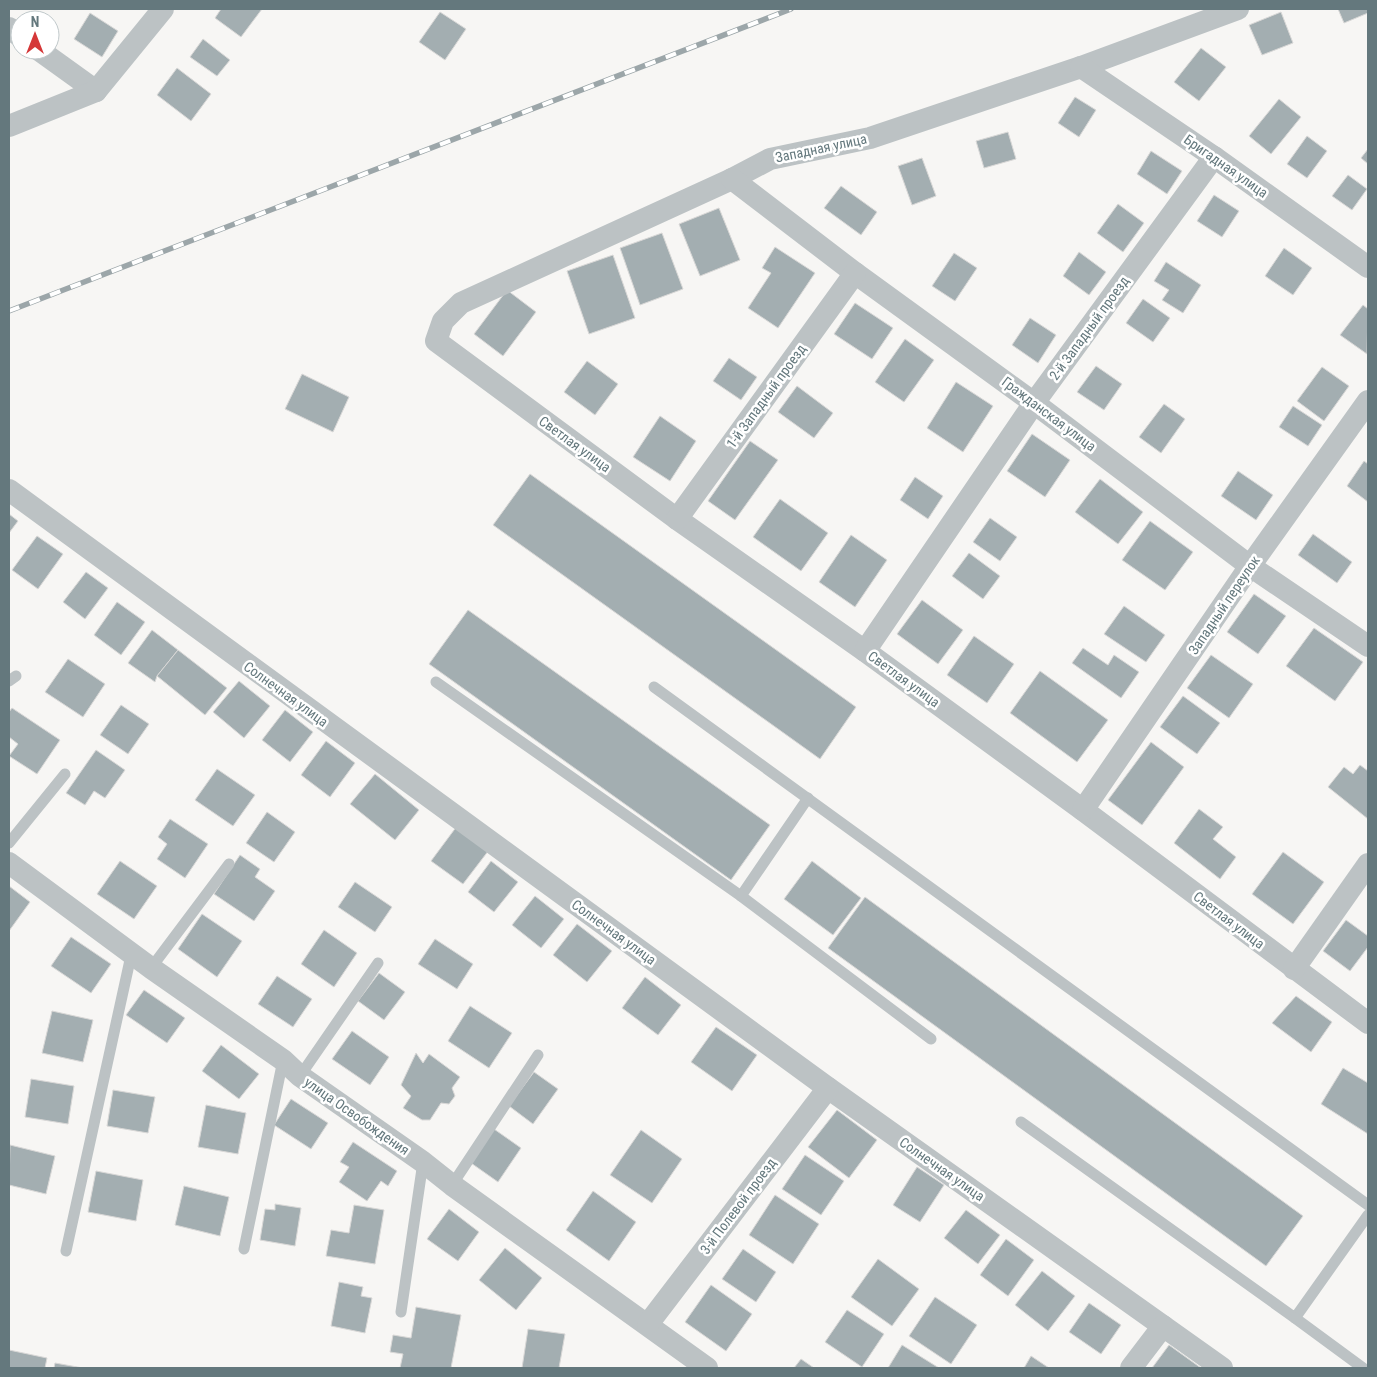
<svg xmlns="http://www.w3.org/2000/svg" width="1377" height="1377" viewBox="0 0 1377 1377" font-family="'Roboto Condensed',sans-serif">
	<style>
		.building { fill: #a3aeb1; stroke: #d9d8d7 }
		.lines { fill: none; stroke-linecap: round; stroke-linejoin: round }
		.lane { stroke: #bcc2c4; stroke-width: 11 }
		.street { stroke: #bcc2c4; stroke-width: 22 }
		.rail-casing { stroke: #9ca6a9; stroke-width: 5.5 }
		.rail { stroke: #fff; stroke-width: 4; stroke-dasharray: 11; stroke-linecap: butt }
		.labels { text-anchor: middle; stroke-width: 5; stroke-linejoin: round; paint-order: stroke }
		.street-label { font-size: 14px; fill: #64787d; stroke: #fff }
	</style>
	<rect width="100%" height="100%" fill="#f7f6f4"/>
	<!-- building -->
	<g class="building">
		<path d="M221 9H262L241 37 215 18Z"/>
		<path d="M1338 9H1368V13L1344 23Z"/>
		<path d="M440 12 466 29 445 60 419 42Z"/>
		<path d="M1281 12 1293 43 1262 55 1249 25Z"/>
		<path d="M90 13 118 31 102 57 74 39Z"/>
		<path d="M203 39 230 60 217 76 190 57Z"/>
		<path d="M1201 48 1226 67 1199 101 1174 82Z"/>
		<path d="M177 68 211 94 191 121 157 95Z"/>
		<path d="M1075 97 1096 110 1079 137 1058 123Z"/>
		<path d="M1279 99 1301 117 1271 154 1249 136Z"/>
		<path d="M1008 132 1016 159 984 168 976 141Z"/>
		<path d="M1307 136 1327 151 1307 178 1287 164Z"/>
		<path d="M1368 149V164L1361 158Z"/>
		<path d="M1151 151 1182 171 1167 194 1137 174Z"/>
		<path d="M922 158 936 196 912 205 898 166Z"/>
		<path d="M1348 175 1367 189 1352 210 1332 196Z"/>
		<path d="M841 186 877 212 861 235 824 208Z"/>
		<path d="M1214 195 1239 211 1222 237 1197 221Z"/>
		<path d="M1118 204 1144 223 1123 252 1097 233Z"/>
		<path d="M719 208 740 260 700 276 679 224Z"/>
		<path d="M662 233 683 289 640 305 620 248Z"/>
		<path d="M775 247 815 273 778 328 748 308 771 273 762 268Z"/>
		<path d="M1284 248 1312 268 1293 295 1265 276Z"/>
		<path d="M1079 252 1106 272 1089 295 1063 276Z"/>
		<path d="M954 253 977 268 955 301 932 286Z"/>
		<path d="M613 255 635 318 589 334 567 271Z"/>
		<path d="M1166 262 1201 285 1183 313 1162 300 1169 290 1154 281Z"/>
		<path d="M507 290 536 312 503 356 474 334Z"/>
		<path d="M1143 299 1170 318 1153 342 1126 323Z"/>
		<path d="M855 303 893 328 872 359 834 334Z"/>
		<path d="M1363 305 1368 309 1367 354 1340 335Z"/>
		<path d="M1030 318 1056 335 1038 363 1012 345Z"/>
		<path d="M905 339 934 360 904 402 875 382Z"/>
		<path d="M729 358 757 377 741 400 713 381Z"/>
		<path d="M587 361 618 384 595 415 564 392Z"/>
		<path d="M1096 366 1122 384 1104 410 1077 392Z"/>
		<path d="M1322 367 1349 386 1324 421 1297 401Z"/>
		<path d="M302 374 349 397 333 432 285 409Z"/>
		<path d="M956 382 993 406 963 452 927 428Z"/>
		<path d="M797 386 833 413 814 438 778 412Z"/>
		<path d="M1164 404 1185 419 1161 453 1139 437Z"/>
		<path d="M1293 406 1322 425 1308 446 1279 427Z"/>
		<path d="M660 416 696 441 670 481 633 457Z"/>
		<path d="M1032 434 1070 460 1045 497 1007 471Z"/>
		<path d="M750 441 778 460 735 520 708 501Z"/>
		<path d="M1364 461 1368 464V502L1347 486Z"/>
		<path d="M1238 471 1273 495 1256 520 1221 496Z"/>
		<path d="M530 474 856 707 820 759 493 525Z"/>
		<path d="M915 477 943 496 928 519 900 500Z"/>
		<path d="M1100 479 1143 512 1118 544 1075 512Z"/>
		<path d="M780 499 828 533 801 571 753 537Z"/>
		<path d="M9 514 18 521 9 533Z"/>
		<path d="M990 518 1017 537 1000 561 973 542Z"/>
		<path d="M1150 521 1193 552 1165 590 1122 560Z"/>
		<path d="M1313 534 1352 562 1337 583 1298 555Z"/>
		<path d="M851 535 887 560 855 607 819 582Z"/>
		<path d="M37 536 63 554 38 589 12 570Z"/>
		<path d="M969 553 1000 576 983 599 952 576Z"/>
		<path d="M86 572 108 588 85 619 63 602Z"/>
		<path d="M1254 594 1286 616 1258 654 1227 632Z"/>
		<path d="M922 600 963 630 938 664 897 634Z"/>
		<path d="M117 602 145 622 121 655 94 635Z"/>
		<path d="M1124 606 1165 635 1146 662 1104 634Z"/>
		<path d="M468 610 770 825 731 880 429 664Z"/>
		<path d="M1314 628 1363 662 1335 701 1286 666Z"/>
		<path d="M152 630 178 650 157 676 155 682 128 663Z"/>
		<path d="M974 636 1014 664 987 703 947 675Z"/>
		<path d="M1083 648 1108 665 1114 655 1139 672 1121 698 1072 663Z"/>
		<path d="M178 650 227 688 205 715 157 676Z"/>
		<path d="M1211 655 1253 684 1229 718 1187 688Z"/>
		<path d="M68 659 105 684 83 717 45 692Z"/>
		<path d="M1040 671 1108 720 1077 762 1010 713Z"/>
		<path d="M239 681 270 706 244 738 213 712Z"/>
		<path d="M1183 696 1220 723 1197 754 1160 727Z"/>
		<path d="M121 705 149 724 128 754 100 735Z"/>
		<path d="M12 708 60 740 37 774 9 756 18 744 9 737V712Z"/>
		<path d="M285 710 313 732 290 762 262 740Z"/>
		<path d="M326 741 355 763 330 797 301 775Z"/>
		<path d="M1151 742 1184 767 1142 825 1108 800Z"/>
		<path d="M96 750 125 770 105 798 94 791 85 805 66 793Z"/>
		<path d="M1360 765 1368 771V819L1328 787 1344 767 1353 774Z"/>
		<path d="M217 769 255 795 233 826 195 800Z"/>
		<path d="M375 774 419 810 395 840 350 804Z"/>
		<path d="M1199 809 1223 827 1213 839 1236 857 1220 879 1174 843Z"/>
		<path d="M267 812 295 832 274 862 246 843Z"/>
		<path d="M170 819 208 844 185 878 157 859 167 844 158 837Z"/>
		<path d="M457 826 489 850 463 884 431 861Z"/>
		<path d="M1283 852 1324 882 1293 924 1252 894Z"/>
		<path d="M240 855 260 869 255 877 275 891 254 921 214 894Z"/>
		<path d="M120 861 157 886 134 919 97 894Z"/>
		<path d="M491 861 518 882 494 912 468 892Z"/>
		<path d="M812 861 861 898 833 935 784 899Z"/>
		<path d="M355 882 392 907 375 932 338 907Z"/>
		<path d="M9 886 30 902 9 931Z"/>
		<path d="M535 896 564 919 541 948 512 925Z"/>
		<path d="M865 897 1303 1216 1266 1266 828 948Z"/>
		<path d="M202 914 242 941 217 977 178 949Z"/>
		<path d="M1346 920 1368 936V947L1350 971 1323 951Z"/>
		<path d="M577 924 612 951 587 982 553 955Z"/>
		<path d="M324 930 357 953 334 987 301 964Z"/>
		<path d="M71 937 111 964 91 993 51 966Z"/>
		<path d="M435 939 473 964 457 989 418 964Z"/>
		<path d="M379 973 405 992 384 1020 358 1001Z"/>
		<path d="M277 976 312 999 293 1027 258 1004Z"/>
		<path d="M645 977 681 1005 658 1035 622 1008Z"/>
		<path d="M144 990 185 1018 167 1043 126 1015Z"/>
		<path d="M1296 996 1332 1022 1311 1052 1272 1023Z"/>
		<path d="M470 1006 512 1033 489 1068 448 1041Z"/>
		<path d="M52 1011 93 1020 83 1062 42 1053Z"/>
		<path d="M716 1027 757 1055 732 1091 691 1062Z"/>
		<path d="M352 1031 389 1057 370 1085 332 1059Z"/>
		<path d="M221 1045 259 1074 239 1099 202 1071Z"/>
		<path d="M416 1053 423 1063 429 1054 460 1077 452 1088 455 1096 449 1104 441 1103 430 1120H422L403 1108 411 1096 401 1085Z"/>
		<path d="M1343 1068 1368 1083V1134L1321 1104Z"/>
		<path d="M534 1072 558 1089 533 1124 509 1106Z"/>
		<path d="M31 1079 74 1086 68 1124 25 1117Z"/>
		<path d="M113 1090 155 1097 148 1133 107 1126Z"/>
		<path d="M291 1099 328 1123 311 1149 274 1125Z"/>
		<path d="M206 1105 246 1113 238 1154 198 1147Z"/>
		<path d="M837 1110 877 1140 849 1178 808 1147Z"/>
		<path d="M494 1129 521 1148 498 1182 471 1163Z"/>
		<path d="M641 1130 682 1159 652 1203 610 1175Z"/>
		<path d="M353 1142 397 1171 388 1186 381 1181 367 1201 339 1182 349 1167 340 1162Z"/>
		<path d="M10 1145 55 1156 46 1194 9 1185Z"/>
		<path d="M805 1155 844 1181 821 1215 782 1189Z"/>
		<path d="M917 1167 944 1185 920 1222 893 1205Z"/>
		<path d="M96 1171 143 1180 136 1221 88 1212Z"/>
		<path d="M184 1186 229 1197 220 1236 175 1225Z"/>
		<path d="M593 1191 636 1222 609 1261 566 1230Z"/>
		<path d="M775 1195 819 1224 793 1264 749 1235Z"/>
		<path d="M275 1204 301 1208 295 1246 260 1240 265 1209 275 1210Z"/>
		<path d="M354 1205 384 1210 375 1264 326 1256 331 1230 349 1233Z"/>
		<path d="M449 1209 479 1232 458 1261 427 1239Z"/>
		<path d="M966 1210 1000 1235 978 1264 944 1238Z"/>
		<path d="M1006 1239 1034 1260 1008 1296 980 1275Z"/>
		<path d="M505 1248 542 1278 516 1310 479 1280Z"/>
		<path d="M743 1249 776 1272 756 1302 722 1279Z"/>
		<path d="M878 1259 919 1289 892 1326 851 1297Z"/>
		<path d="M1042 1271 1075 1296 1048 1331 1015 1305Z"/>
		<path d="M339 1282 363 1287 361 1296 372 1298 365 1333 331 1326Z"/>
		<path d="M711 1285 752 1314 726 1351 685 1322Z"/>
		<path d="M935 1297 977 1325 951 1364 909 1336Z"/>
		<path d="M1089 1303 1121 1325 1101 1354 1069 1332Z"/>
		<path d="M416 1307 461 1315 451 1368H400L403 1354 390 1352 393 1335 411 1338Z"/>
		<path d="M847 1310 884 1334 862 1367 825 1342Z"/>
		<path d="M528 1329 565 1334 559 1368H522Z"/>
		<path d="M902 1345 939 1368H888Z"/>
		<path d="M1169 1345 1201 1368H1152Z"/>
		<path d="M9 1350 47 1358 45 1368H9Z"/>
		<path d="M1031 1356 1049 1368H1024Z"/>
		<path d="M801 1359 814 1368H794Z"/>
		<path d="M55 1363 83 1368H54Z"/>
	</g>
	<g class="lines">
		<!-- lane -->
		<g class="lane">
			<path d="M9 681 16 676"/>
			<path d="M436 682 741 896"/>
			<path d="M654 687 1368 1205"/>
			<path d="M808 798 741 896 931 1039"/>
			<path d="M9 843 65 774"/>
			<path d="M151 968 229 864"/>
			<path d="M300 1076 378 963"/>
			<path d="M1021 1122 1295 1318 1368 1215"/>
			<path d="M452 1185 538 1055"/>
			<path d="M244 1249 283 1060"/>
			<path d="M66 1251 132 951"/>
			<path d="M401 1312 423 1162"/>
			<path d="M1295 1318 1363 1368"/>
		</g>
		<!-- street -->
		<g class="street">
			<path d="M1238 9 1081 67 870 138 770 159 732 179 461 303 443 321 436 341 677 519 865 651 1083 810 1368 1023"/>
			<path d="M9 28 20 36"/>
			<path d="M39 50 96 91"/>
			<path d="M1081 67 1214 157 1368 267"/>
			<path d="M9 126 96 91 163 9"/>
			<path d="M732 179 855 273 1034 403 1250 566 1368 646"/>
			<path d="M9 490 828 1088 1222 1368"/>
			<path d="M677 519 855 273"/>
			<path d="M865 651 1034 403 1214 157"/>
			<path d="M1083 810 1250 566 1368 401"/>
			<path d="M9 863 151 968 283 1060 300 1076 423 1162 452 1185 707 1368"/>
			<path d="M1294 969 1368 864"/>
			<path d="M648 1324 828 1088"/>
			<path d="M1131 1368 1163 1326"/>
		</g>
		<!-- rail casing -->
		<g class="rail-casing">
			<path id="rail" d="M9 311 791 9"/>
		</g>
		<!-- rail -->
		<use href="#rail" class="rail"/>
	</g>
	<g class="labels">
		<!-- street labels -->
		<g class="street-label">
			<text transform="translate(821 148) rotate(-12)" y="5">Западная улица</text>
			<text transform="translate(1226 166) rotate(35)" y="5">Бригадная улица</text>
			<text transform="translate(1089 328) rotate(-54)" y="5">2-й Западный проезд</text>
			<text transform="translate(766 396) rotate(-54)" y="5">1-й Западный проезд</text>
			<text transform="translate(1049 414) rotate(37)" y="5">Гражданская улица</text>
			<text transform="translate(575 444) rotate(36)" y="5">Светлая улица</text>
			<text transform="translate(1224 605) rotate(-56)" y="5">Западный переулок</text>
			<text transform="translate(904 679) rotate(36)" y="5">Светлая улица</text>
			<text transform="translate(286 694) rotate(36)" y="5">Солнечная улица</text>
			<text transform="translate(1229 920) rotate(37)" y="5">Светлая улица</text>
			<text transform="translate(614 932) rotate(36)" y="5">Солнечная улица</text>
			<text transform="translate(357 1116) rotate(35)" y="5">улица Освобождения</text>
			<text transform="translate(942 1169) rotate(35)" y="5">Солнечная улица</text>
			<text transform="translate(738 1206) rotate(-53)" y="5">3-й Полевой проезд</text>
		</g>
	</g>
	<!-- border -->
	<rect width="1377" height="1377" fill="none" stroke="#64787d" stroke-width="20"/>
	<!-- north arrow -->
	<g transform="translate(35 35)"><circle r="24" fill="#ffffff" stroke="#c1c9cb"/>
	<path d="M0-4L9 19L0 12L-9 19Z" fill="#d53738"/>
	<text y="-8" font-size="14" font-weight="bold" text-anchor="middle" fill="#64787d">N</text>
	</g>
</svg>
